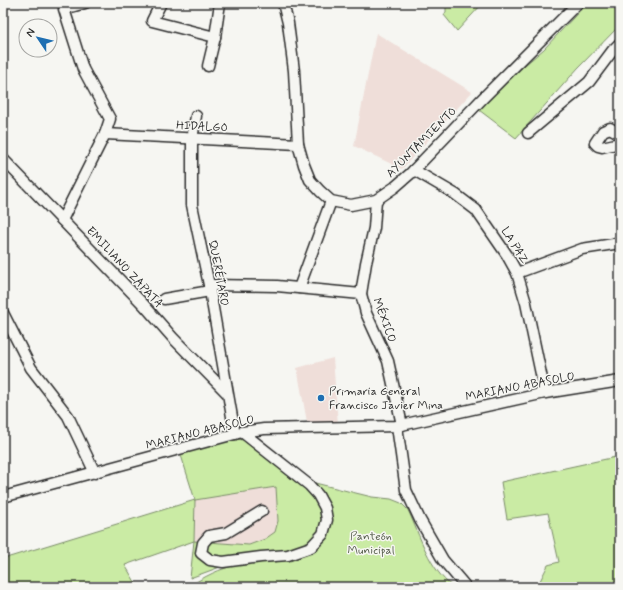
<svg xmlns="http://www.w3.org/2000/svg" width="623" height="590" viewBox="0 0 623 590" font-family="Mynerve,sans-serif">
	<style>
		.built { fill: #efded9 }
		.green { fill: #caeba4; stroke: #7a8b68; fill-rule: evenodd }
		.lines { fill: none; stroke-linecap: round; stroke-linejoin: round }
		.minor-casing { stroke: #2b2b2b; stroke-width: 13 }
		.minor { stroke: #f6f6f2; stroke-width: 10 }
		.poi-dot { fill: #1f6fb2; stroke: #f6f6f2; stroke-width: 1.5 }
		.labels { text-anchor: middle; stroke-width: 3; stroke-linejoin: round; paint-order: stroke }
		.street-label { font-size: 12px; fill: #2b2b2b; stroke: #f6f6f2 }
		.poi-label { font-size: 12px; fill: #2b2b2b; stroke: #f6f6f2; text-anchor: start }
		.park-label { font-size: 12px; fill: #535b49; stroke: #f6f6f2 }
	</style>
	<rect width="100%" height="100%" fill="#f6f6f2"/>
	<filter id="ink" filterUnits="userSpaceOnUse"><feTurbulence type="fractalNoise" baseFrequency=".025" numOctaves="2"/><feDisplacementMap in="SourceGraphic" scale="8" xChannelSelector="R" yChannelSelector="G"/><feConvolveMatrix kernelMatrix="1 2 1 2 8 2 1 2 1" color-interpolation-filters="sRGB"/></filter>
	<g filter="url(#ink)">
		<!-- built -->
		<g class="built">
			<path d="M376 33 472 92 402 169 354 146Z"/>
			<path d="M333 358 338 425 307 422 297 368Z"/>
			<path d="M276 487 278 521 275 533 265 539 249 545 194 541 195 500Z"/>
		</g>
		<!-- green -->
		<g class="green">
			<path d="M446 3H483L457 31 444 15 446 12Z"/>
			<path d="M587 3H620V25L578 68 516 138 475 107 544 49Z"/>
			<path d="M232 438 243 440 310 493 320 509 323 521 321 533 298 551 231 563 190 578 194 541 125 565 138 587H3V559L195 500 180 452ZM276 487 278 521 275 532 265 539 249 545 194 541 195 500Z"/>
			<path d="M620 456V587H537L548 565 559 562 548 513 507 519 501 482Z"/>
			<path d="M315 483 372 497 391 499 401 503 408 510C420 536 429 569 453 587H188C204 577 220 568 238 565 262 560 296 563 316 548 321 545 323 539 326 533 336 509 328 503 315 483Z"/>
		</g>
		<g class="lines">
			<!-- minor casing -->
			<g class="minor-casing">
				<g id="minor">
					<path d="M161 3 152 21 215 37"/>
					<path d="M283 3 288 23 294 71 298 144 304 165 310 180 320 191 331 201 351 205 376 200 395 187 410 174 482 99 578 3"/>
					<path d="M208 66 215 37 220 3"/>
					<path d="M196 116 192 139V205L209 285 235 434"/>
					<path d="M528 133 589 82 613 50 620 43"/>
					<path d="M105 134 298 144"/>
					<path d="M620 134 610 128 603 131 595 143 598 146 602 147 620 143"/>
					<path d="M3 159 144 305 173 338 227 393"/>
					<path d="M414 170 455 194 476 210 507 255 517 273 526 303 545 393"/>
					<path d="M376 200 374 228 366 263 361 294 366 313 388 361 402 425"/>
					<path d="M62 220 105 134 110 119 83 69 64 9 85 3"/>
					<path d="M517 273 582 249 620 243"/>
					<path d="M209 285 277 286 361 294"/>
					<path d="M299 288 331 201"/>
					<path d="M164 299 210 291"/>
					<path d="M3 313 31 368 68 416 95 473"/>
					<path d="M397 426 406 490 420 520 443 560 466 587"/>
					<path d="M242 432 309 485 318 495 325 508 327 520 323 534 311 547 288 555 261 557 223 562 210 560 201 553 203 543 209 536 226 533 262 511"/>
					<path d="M3 497 242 432 264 429 397 426 545 393 620 381"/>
				</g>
			</g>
			<!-- minor -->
			<use href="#minor" class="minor"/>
		</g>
	</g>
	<!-- markers -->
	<circle class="poi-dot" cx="321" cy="398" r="4"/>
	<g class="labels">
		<!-- street labels -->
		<g class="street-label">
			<text transform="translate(202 126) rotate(3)" y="4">HIDALGO</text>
			<text transform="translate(421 142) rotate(-45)" y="4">AYUNTAMIENTO</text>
			<text transform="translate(515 245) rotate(58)" y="4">LA PAZ</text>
			<text transform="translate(125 267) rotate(47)" y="4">EMILIANO ZAPATA</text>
			<text transform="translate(219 273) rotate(79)" y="4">QUERÉTARO</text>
			<text transform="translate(385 320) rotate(69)" y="4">MÉXICO</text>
			<text transform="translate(520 386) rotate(-11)" y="4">MARIANO ABASOLO</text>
			<text transform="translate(200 432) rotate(-14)" y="4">MARIANO ABASOLO</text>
		</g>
		<!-- poi labels -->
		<g class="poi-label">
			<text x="329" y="395">Primaria General<tspan x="329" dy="14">Francisco Javier Mina</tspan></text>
		</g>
		<!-- park labels -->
		<g class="park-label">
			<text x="371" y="540">Panteón<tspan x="371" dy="14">Municipal</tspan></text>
		</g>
	</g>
	<!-- margin -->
	<rect width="623" height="590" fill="none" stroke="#f6f6f2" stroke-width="16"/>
	<rect x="8" y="8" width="607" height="574" fill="none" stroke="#2b2b2b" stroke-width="1.5" filter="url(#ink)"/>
	<!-- north arrow -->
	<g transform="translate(38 38) rotate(305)"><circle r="19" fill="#f6f6f2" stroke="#a5a5a2"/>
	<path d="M0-3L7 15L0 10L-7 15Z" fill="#1f6fb2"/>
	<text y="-6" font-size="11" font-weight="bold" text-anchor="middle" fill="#2b2b2b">N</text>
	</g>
</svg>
